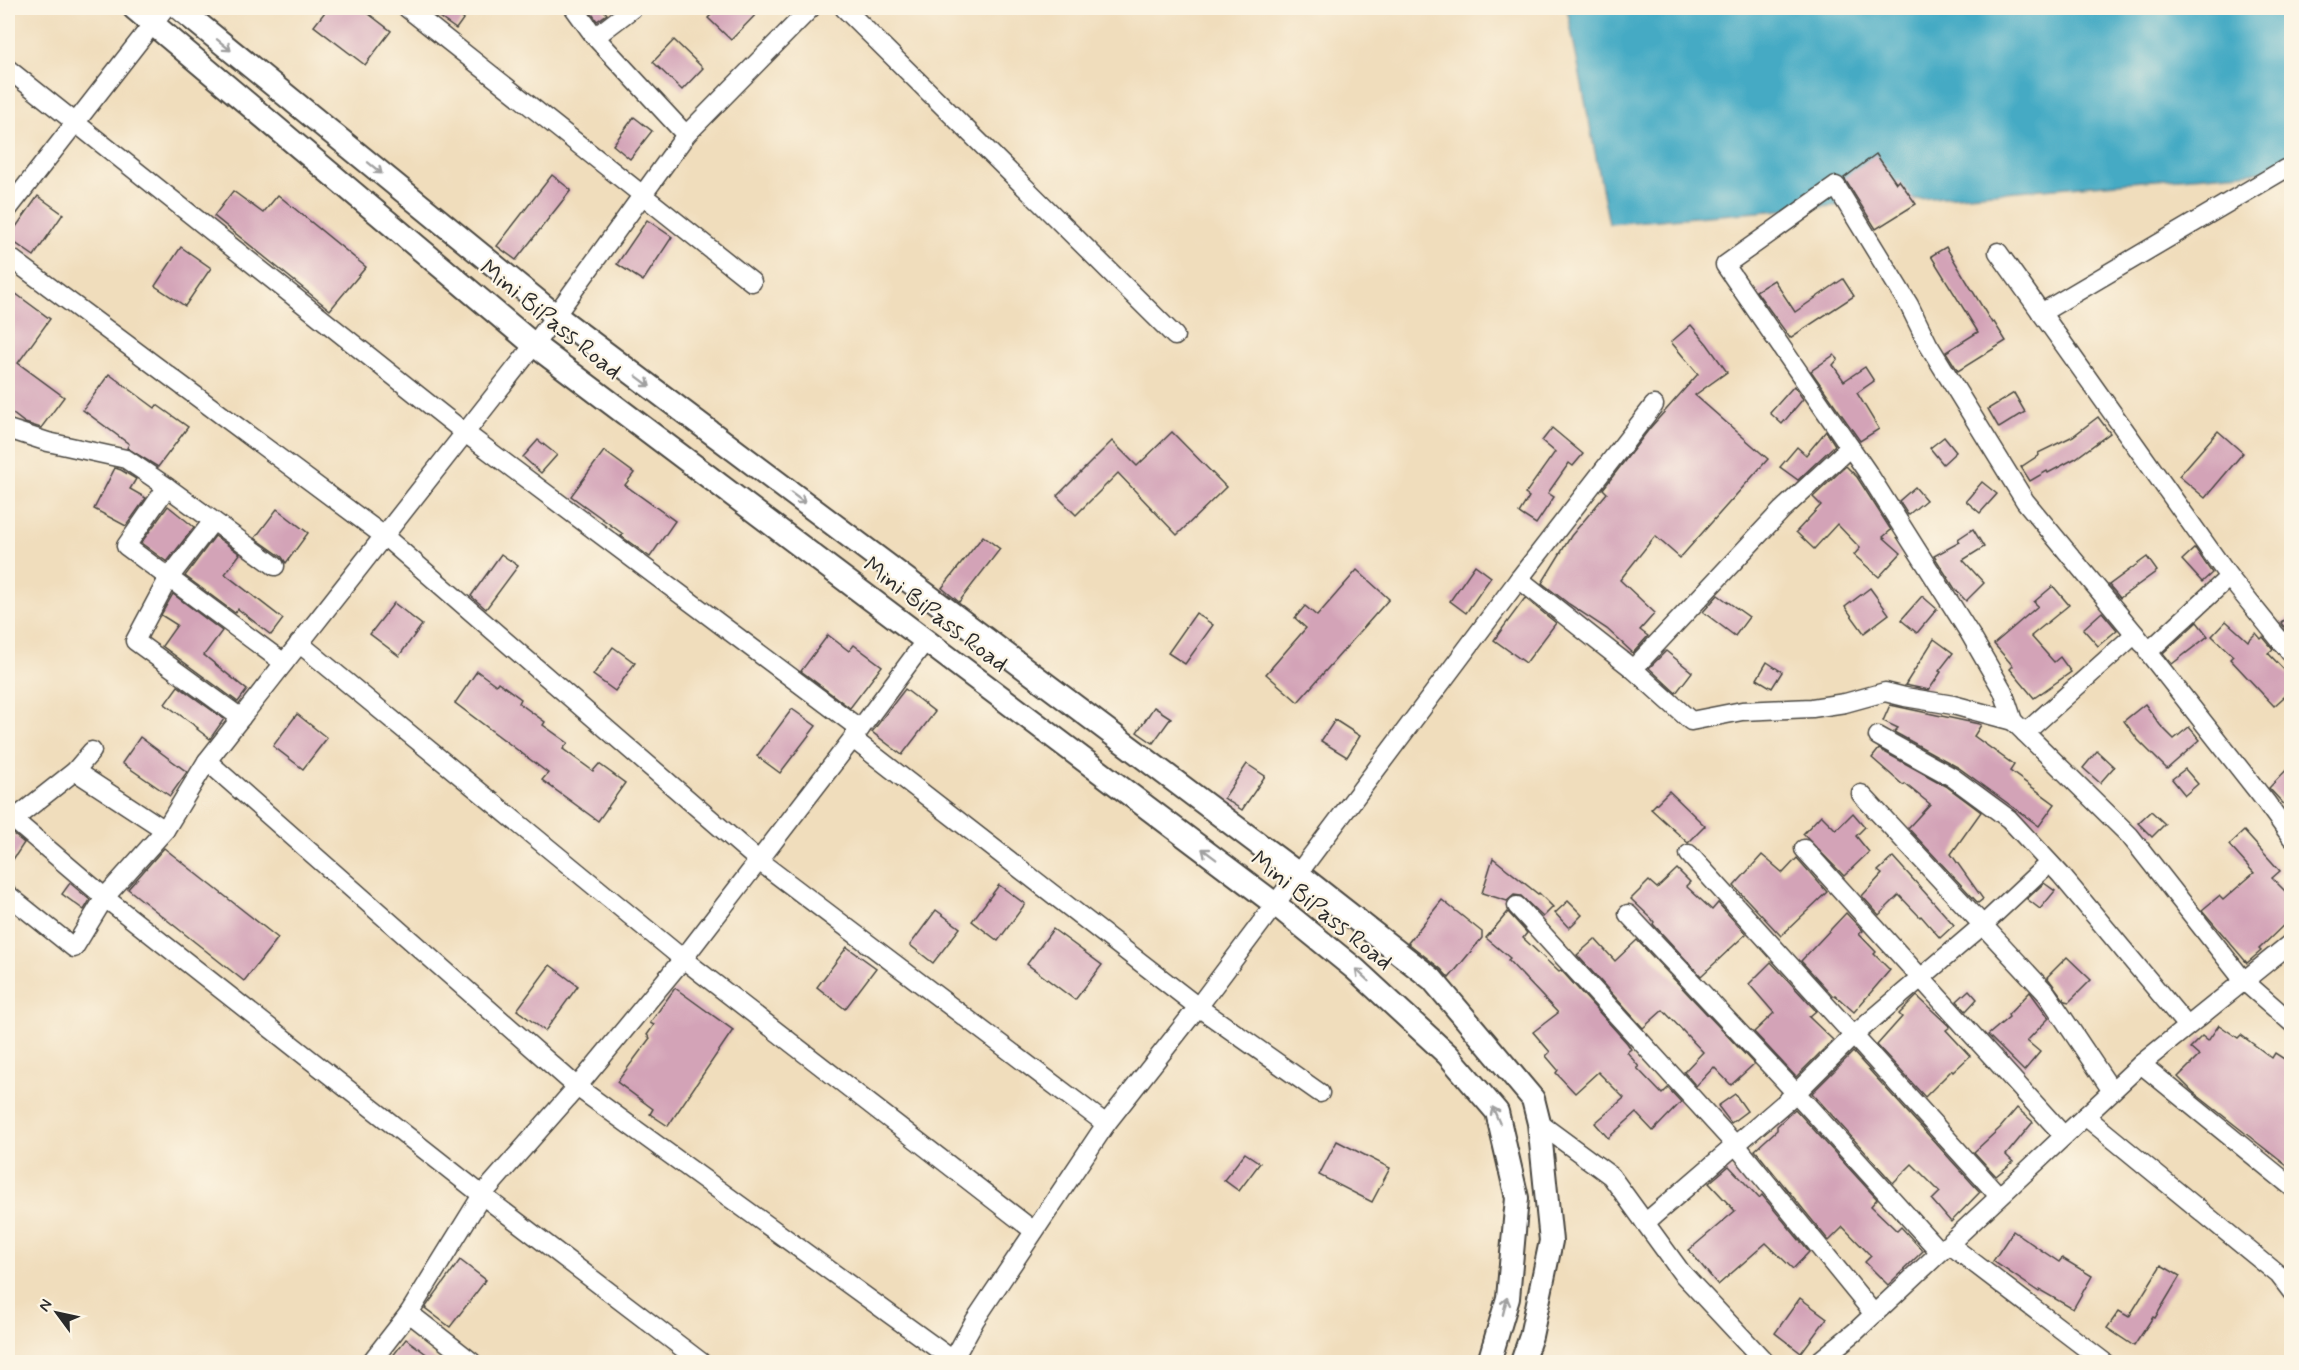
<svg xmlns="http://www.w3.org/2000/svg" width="2299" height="1370" viewBox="0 0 2299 1370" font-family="Mynerve,sans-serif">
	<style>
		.water { fill: #44aac4; stroke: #386a78; stroke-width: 1.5 }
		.building { fill: #d3a3b7 }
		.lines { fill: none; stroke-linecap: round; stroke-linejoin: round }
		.minor-casing { stroke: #494641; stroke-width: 21 }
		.tertiary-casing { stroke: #494641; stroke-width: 26 }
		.minor { stroke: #fff; stroke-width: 18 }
		.tertiary { stroke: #fff; stroke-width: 22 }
		.oneway { stroke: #a0a0a0 }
		.labels { text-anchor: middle; stroke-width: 4.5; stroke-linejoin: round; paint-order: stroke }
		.street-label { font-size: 24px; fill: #2b2b2b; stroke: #fcf5e5 }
	</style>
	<rect width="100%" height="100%" fill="#fcf5e5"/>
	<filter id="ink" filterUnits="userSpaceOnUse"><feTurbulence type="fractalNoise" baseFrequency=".0167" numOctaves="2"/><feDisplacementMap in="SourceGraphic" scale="12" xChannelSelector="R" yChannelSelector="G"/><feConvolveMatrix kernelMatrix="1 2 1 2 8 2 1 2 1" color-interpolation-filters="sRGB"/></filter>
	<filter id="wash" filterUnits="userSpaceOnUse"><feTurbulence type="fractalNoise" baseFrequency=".008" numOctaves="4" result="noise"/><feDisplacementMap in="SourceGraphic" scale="24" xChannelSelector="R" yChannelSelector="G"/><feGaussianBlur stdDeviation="1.35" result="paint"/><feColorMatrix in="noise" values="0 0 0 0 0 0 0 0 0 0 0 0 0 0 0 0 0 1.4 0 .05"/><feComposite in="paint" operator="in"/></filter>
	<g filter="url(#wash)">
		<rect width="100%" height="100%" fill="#f0ddbc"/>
		<!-- water -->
		<path class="water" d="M1567 8H2291V169L1609 224Z"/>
		<g id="blocks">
			<!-- building -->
			<g class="building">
				<path d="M328 8H361L391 31 365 65 314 26Z"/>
				<path d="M426 8H471L456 29Z"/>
				<path d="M588 8H602L607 14 597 21Z"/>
				<path d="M718 8H762L731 40 708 18Z"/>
				<path d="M674 40 703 68 682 90 653 62Z"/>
				<path d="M634 117 652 131 630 159 613 145Z"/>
				<path d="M1876 154 1896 183 1899 180 1916 204 1876 229 1844 178Z"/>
				<path d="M552 175 571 190 516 260 497 246Z"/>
				<path d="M233 191 263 213 278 195 366 267 330 310 214 216Z"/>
				<path d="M38 196 63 214 34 256 8 238Z"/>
				<path d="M647 220 672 237 643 281 617 264Z"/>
				<path d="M181 247 211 268 185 306 155 286Z"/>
				<path d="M1946 247 1992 323 1994 322 2006 341 1958 371 1946 352 1978 332 1931 256Z"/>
				<path d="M1843 279 1854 296 1790 338 1756 291 1774 280 1795 312Z"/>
				<path d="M8 288 50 319 18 363 64 397 41 428 25 423 8 410Z"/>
				<path d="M1691 325 1707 344 1727 372 1695 395 1768 459 1680 558 1655 536 1620 580 1655 613 1640 630 1648 636 1633 653 1607 629 1569 604 1542 583 1571 536 1607 493 1603 489 1650 428 1698 374 1671 342Z"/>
				<path d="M1834 355 1838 359 1833 365 1844 381 1865 367 1874 381 1857 393 1879 429 1860 441 1811 371Z"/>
				<path d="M109 374 155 408 157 405 188 427 158 467 127 448 129 444 83 410Z"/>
				<path d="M1794 386 1803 399 1782 424 1770 413Z"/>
				<path d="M2014 393 2025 412 1999 428 1988 409Z"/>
				<path d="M2098 417 2110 433 2076 458 2048 473 2047 471 2030 481 2021 467 2039 455 2038 453 2073 436Z"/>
				<path d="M1552 428 1583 454 1573 466 1569 463 1548 493 1554 497 1536 524 1519 513 1529 497 1525 494 1555 452 1542 441Z"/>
				<path d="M1826 431 1835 445 1798 480 1780 467 1797 447 1806 455Z"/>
				<path d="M2218 431 2243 453 2205 498 2179 476Z"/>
				<path d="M1172 432 1226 487 1177 535 1118 473 1076 515 1057 496 1112 441 1137 466Z"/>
				<path d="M1944 437 1956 452 1943 464 1930 448Z"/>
				<path d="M538 440 557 455 541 473 523 457Z"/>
				<path d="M604 451 634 473 625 485 675 521 650 557 621 536 623 534 571 496Z"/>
				<path d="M1846 466 1857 477 1891 530 1883 537 1901 553 1879 577 1854 555 1860 548 1837 524 1814 549 1796 532 1821 505 1813 497Z"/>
				<path d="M115 468 121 470 136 479 130 489 146 498 126 526 94 509Z"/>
				<path d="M1982 482 1997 494 1980 513 1966 501Z"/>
				<path d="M1915 487 1926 500 1908 515 1899 501Z"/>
				<path d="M168 506 194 527 167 562 141 543Z"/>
				<path d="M277 509 308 533 286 563 282 557 255 538Z"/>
				<path d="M1973 529 1984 547 1963 560 1984 583 1966 601 1955 589 1934 556 1960 542 1958 539Z"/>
				<path d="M215 536 240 554 225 574 283 619 271 635 238 609 235 613 185 576Z"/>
				<path d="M983 536 1000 549 959 602 942 588Z"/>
				<path d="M2195 548 2212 573 2202 582 2182 560Z"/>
				<path d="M501 554 518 566 486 609 471 596Z"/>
				<path d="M2147 557 2157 571 2120 598 2109 585Z"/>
				<path d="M1475 565 1491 577 1466 613 1450 601Z"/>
				<path d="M1357 570 1389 599 1298 702 1266 674 1306 628 1295 618 1305 606 1317 616Z"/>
				<path d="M2053 586 2069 605 2031 636 2054 662 2060 657 2071 672 2034 698 2010 669 2013 666 1994 644 2038 606 2034 602Z"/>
				<path d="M1870 588 1889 614 1864 633 1845 607Z"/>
				<path d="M173 594 222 631 204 655 247 690 238 702 162 646 177 625 161 615Z"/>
				<path d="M1718 595 1749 617 1735 636 1703 612Z"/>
				<path d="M1922 596 1937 609 1917 633 1901 620Z"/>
				<path d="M1525 598 1556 623 1526 663 1494 640Z"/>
				<path d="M394 603 422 625 399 656 370 634Z"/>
				<path d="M2102 612 2117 630 2098 646 2083 629Z"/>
				<path d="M1196 613 1213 625 1185 664 1168 653Z"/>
				<path d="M2288 617 2292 621V630L2289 633 2281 623Z"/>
				<path d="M2226 621 2248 641 2256 633 2261 639 2263 637 2273 649 2268 653 2292 678V690L2274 706 2230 659 2233 656 2212 636Z"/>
				<path d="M2197 622 2208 636 2172 664 2163 653Z"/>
				<path d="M828 635 849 651 854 645 882 666 850 708 801 671Z"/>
				<path d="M1934 639 1953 653 1939 671 1941 672 1929 690 1905 685Z"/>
				<path d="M613 647 635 663 615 691 593 675Z"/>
				<path d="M1666 651 1692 672 1676 693 1649 668Z"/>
				<path d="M1767 662 1782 672 1772 688 1757 679Z"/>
				<path d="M477 671 496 685 498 682 521 699 519 703 545 722 543 725 568 743 563 749 593 771 599 764 625 783 598 821 542 780 548 773 455 703Z"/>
				<path d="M178 686 224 719 210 739 197 729 198 728 165 704Z"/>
				<path d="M905 689 935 712 902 755 872 732Z"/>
				<path d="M2145 704 2160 725 2174 739 2189 727 2200 740 2167 769 2138 740 2124 721Z"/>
				<path d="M1890 705 1979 724 1981 725 1974 736 2014 765 2010 771 2055 804 2039 826 1959 768 1894 732 1898 728 1883 721Z"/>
				<path d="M1154 707 1171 718 1153 743 1137 732Z"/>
				<path d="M792 709 816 726 780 773 757 756Z"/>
				<path d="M297 714 327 738 303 769 273 746Z"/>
				<path d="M1335 720 1360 736 1347 757 1321 741Z"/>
				<path d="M140 737 187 772 170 796 122 763Z"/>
				<path d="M1879 749 1946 786 1981 812 1951 854 1983 899 1978 903 1908 828 1930 804 1905 784 1903 785 1872 758Z"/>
				<path d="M2097 751 2114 767 2100 783 2083 768Z"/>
				<path d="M1247 764 1265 776 1242 810 1224 798Z"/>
				<path d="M2292 764V813L2269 788Z"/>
				<path d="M2185 769 2198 784 2185 795 2172 779Z"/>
				<path d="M1669 791 1705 826 1688 843 1651 809Z"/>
				<path d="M2151 811 2165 824 2152 837 2138 823Z"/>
				<path d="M1853 813 1865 827 1856 836 1869 852 1844 876 1803 834 1821 815 1836 830Z"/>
				<path d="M8 830 24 843 8 867Z"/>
				<path d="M2244 831 2280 871 2272 878 2292 898V917L2259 949 2261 951 2247 963 2202 910 2219 896 2223 900 2254 873 2229 845Z"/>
				<path d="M164 848 278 938 244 981 128 889Z"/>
				<path d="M1762 855 1783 873 1797 858 1827 892 1781 936 1734 886Z"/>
				<path d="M1893 857 1954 925 1940 938 1921 916 1920 917 1899 895 1879 915 1862 896 1882 874 1878 871Z"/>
				<path d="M1493 858 1538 894 1539 893 1553 907 1543 917 1521 896 1514 895 1507 901 1482 893Z"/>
				<path d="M1677 869 1690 882 1686 886 1712 910 1718 903 1746 934 1701 976 1653 924 1654 922 1651 918 1631 899 1649 881 1657 888Z"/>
				<path d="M70 883 90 900 84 910 62 894Z"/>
				<path d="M2044 883 2055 891 2040 909 2027 899Z"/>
				<path d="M999 885 1025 904 998 941 972 921Z"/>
				<path d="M1442 900 1482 932V938L1449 978 1441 969 1408 943Z"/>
				<path d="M1568 901 1582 915 1569 928 1555 913Z"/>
				<path d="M936 910 960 928 933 963 910 945Z"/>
				<path d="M1508 912 1527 933 1523 938 1559 972 1561 970 1627 1043 1631 1049 1627 1052 1639 1067 1637 1068 1662 1094 1668 1088 1681 1102 1653 1131 1636 1113 1608 1138 1595 1123 1624 1098 1598 1072 1575 1093 1556 1073 1558 1070 1546 1056 1550 1052 1533 1032 1558 1013 1508 960 1510 958 1486 938Z"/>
				<path d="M1846 913 1863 931 1859 934 1876 952 1874 954 1890 970 1854 1012 1835 995 1833 996 1801 961Z"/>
				<path d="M1053 929 1102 965 1075 1000 1027 964Z"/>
				<path d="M1595 939 1615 961 1637 940 1754 1064 1731 1085 1714 1067 1696 1086 1684 1072 1703 1052 1663 1010 1643 1028 1577 955Z"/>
				<path d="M847 947 876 968 845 1009 817 987Z"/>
				<path d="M2067 957 2091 980 2069 1002 2065 1001 2047 977Z"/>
				<path d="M1771 962 1816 1011 1809 1017 1833 1040 1796 1077 1754 1032 1774 1013 1749 984Z"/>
				<path d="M550 965 578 986 545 1031 517 1010Z"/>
				<path d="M675 988 733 1030 668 1126 650 1114 653 1109 617 1082 650 1038 647 1035 654 1025 650 1023Z"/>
				<path d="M1969 990 1977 999 1966 1011 1957 1001Z"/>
				<path d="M2030 992 2049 1018 2027 1041 2040 1052 2024 1071 1988 1035 2009 1017 2008 1015Z"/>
				<path d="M1917 996 1950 1027 1946 1030 1970 1056 1953 1072 1952 1070 1925 1097 1877 1045 1902 1017 1899 1014Z"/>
				<path d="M2219 1025 2238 1038 2241 1035 2272 1058 2275 1053 2292 1064V1170L2193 1092 2178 1077 2199 1056 2190 1048 2202 1036 2208 1041Z"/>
				<path d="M1853 1052 1980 1192 1951 1222 1932 1200 1940 1192 1912 1164 1893 1183 1812 1093Z"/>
				<path d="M1735 1094 1747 1111 1731 1123 1718 1106Z"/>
				<path d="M2017 1108 2033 1122 2006 1155 2013 1162 1996 1176 1974 1152 2000 1128Z"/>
				<path d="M1795 1109 1877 1199 1871 1206 1897 1231 1901 1227 1923 1251 1888 1285 1865 1262 1871 1256 1843 1227 1829 1241 1755 1150 1777 1130V1126Z"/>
				<path d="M1337 1141 1390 1168 1372 1202 1319 1175Z"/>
				<path d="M1245 1153 1260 1163 1239 1191 1224 1180Z"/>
				<path d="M1729 1166 1759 1198 1762 1195 1809 1252 1793 1269 1766 1243 1718 1285 1689 1250 1735 1211 1709 1183Z"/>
				<path d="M2013 1231 2059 1262 2062 1258 2092 1276 2073 1309 2040 1290 2039 1292 1993 1261Z"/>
				<path d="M460 1260 486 1280 450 1327 425 1308Z"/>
				<path d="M2161 1265 2180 1276 2155 1318 2153 1317 2134 1346 2107 1328 2119 1311 2129 1317Z"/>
				<path d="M1800 1298 1827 1318 1801 1353 1775 1333Z"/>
				<path d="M406 1339 437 1362H388Z"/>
			</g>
		</g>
	</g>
	<g filter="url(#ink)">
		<use href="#blocks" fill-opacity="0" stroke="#494641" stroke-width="1.5"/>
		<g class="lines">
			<!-- minor casing -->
			<g class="minor-casing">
				<g id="minor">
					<path d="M407 8 752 282"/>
					<path d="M574 8 595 37 686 135"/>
					<path d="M844 8 1175 336"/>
					<path d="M595 37 633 8"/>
					<path d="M8 69 464 432 860 729 683 959 577 1087 482 1195 409 1313 371 1362"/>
					<path d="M8 209 165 8"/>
					<path d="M1998 252 2229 577"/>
					<path d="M8 256 384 536 759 861 1106 1124"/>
					<path d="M2041 313 2285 169"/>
					<path d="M1654 405 1519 579 1633 669 1691 721 1742 711 1812 708 1845 703 1885 692 1905 697 1953 705 2013 721"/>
					<path d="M8 429 48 442 126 459 167 487 275 566"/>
					<path d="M167 487 126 546 284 663"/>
					<path d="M213 521 168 579 135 641 241 718"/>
					<path d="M2135 634 2025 501 1928 344 1909 305 1836 186 1725 265 1868 473 1970 634 2003 691 2013 721 2130 836 2244 981 2292 1023"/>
					<path d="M299 643 683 959 1034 1231"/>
					<path d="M2292 655 2229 577 2148 652 2266 802 2292 838"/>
					<path d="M1633 669 1782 510 1850 447"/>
					<path d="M860 729 926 640"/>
					<path d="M2025 733 2135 634 2143 644"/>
					<path d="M1878 736 1952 777 2009 819 2061 875 2187 1026"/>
					<path d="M853 739 1198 1007 1320 1093"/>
					<path d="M207 761 577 1087 953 1360"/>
					<path d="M75 771 165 830"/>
					<path d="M1861 794 2047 994 2112 1091"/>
					<path d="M8 815 109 901 482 1195 701 1362"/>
					<path d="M13 820 75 771 92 751"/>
					<path d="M1804 849 2064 1136"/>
					<path d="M1689 854 1999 1196"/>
					<path d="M8 895 74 948 105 897 165 830 207 761 534 345 686 135 811 8"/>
					<path d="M1517 906 1740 1150 1874 1314"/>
					<path d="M1628 914 1796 1093 1940 1252"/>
					<path d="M2141 1064 2292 1187"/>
					<path d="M2085 1116 2279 1275 2292 1292"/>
					<path d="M1539 1123 1611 1176 1681 1272 1765 1362"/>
					<path d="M1645 1223 1796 1093 1853 1036 1984 924 2049 863"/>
					<path d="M1949 1244 2104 1362"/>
					<path d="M409 1313 472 1362"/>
					<path d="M952 1362 975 1320 1106 1124 1198 1007 1519 579"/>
					<path d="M1818 1362 1855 1332 2141 1064 2292 942"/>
				</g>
			</g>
			<!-- tertiary casing -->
			<g class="tertiary-casing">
				<g id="tertiary">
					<path d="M134 8 534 345 1275 904 1355 969 1448 1055 1497 1112 1517 1198 1508 1298 1489 1362"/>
					<path d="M179 8 555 315 1297 873 1432 979 1533 1099 1539 1123 1551 1241 1531 1336 1522 1362"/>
				</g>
			</g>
			<!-- minor -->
			<use href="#minor" class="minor"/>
			<!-- tertiary -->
			<use href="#tertiary" class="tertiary"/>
		</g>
		<!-- one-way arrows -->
		<defs><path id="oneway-shaft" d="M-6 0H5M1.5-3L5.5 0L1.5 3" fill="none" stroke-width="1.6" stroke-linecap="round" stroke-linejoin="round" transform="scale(1.5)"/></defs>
		<g class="oneway">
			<use href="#oneway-shaft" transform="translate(224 45) rotate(39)"/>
			<use href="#oneway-shaft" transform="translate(375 168) rotate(39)"/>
			<use href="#oneway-shaft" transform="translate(643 381) rotate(37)"/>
			<use href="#oneway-shaft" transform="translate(798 498) rotate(37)"/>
			<use href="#oneway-shaft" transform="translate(1209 854) rotate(-143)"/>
			<use href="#oneway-shaft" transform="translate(1362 975) rotate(-137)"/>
			<use href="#oneway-shaft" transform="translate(1496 1115) rotate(-114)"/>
			<use href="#oneway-shaft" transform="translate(1505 1306) rotate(-76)"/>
		</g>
	</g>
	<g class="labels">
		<!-- street labels -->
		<g class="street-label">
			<text transform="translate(551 319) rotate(39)" y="8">Mini BiPass Road</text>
			<text transform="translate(936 614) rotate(37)" y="8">Mini BiPass Road</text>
			<text transform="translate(1322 910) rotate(39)" y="8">Mini BiPass Road</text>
		</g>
	</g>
	<!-- margin -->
	<rect width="2299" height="1370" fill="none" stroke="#fcf5e5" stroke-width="30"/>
	<!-- north arrow -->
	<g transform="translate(57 1313) rotate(303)" stroke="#fcf5e5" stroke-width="4.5" paint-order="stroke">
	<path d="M0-4.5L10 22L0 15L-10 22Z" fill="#2b2b2b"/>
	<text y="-9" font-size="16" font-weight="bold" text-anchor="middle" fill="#2b2b2b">N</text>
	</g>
</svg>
